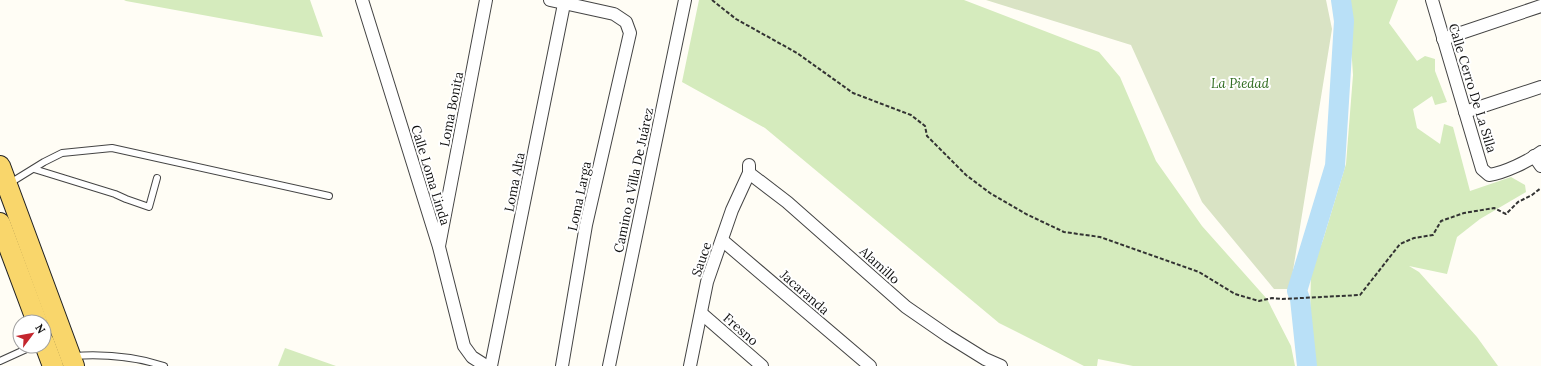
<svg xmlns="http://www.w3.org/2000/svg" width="1541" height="366" viewBox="0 0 1541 366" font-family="Lora,serif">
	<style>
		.green { fill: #d5ebbd }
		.cemetery { fill: #d9e3c4 }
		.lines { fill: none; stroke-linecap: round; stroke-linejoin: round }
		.river { stroke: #b9e0f7; stroke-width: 20 }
		.service-casing { stroke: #444; stroke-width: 8 }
		.minor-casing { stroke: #444; stroke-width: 14 }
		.primary-casing { stroke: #222; stroke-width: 22 }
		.path { stroke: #333; stroke-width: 2; stroke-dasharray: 4 2; stroke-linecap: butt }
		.service { stroke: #fff; stroke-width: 6 }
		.minor { stroke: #fff; stroke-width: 12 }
		.primary { stroke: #f9d66b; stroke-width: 20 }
		.labels { text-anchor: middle; stroke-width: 4; stroke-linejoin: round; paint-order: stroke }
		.park-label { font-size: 13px; font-style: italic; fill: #2f6b1f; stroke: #fff }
		.street-label { font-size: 13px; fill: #111; stroke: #fff }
	</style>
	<rect width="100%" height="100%" fill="#fffdf5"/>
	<!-- green -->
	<g class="green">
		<path d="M124 0H310L323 37 126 1Z"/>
		<path d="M699 0H964L1099 52 1120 77 1156 161 1202 226 1267 299 1291 346 1295 366H1133L1098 359 1097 366H1084L999 323 765 128 682 82Z"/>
		<path d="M1348 0H1398L1389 23 1417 61 1425 56 1435 59V71L1447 102 1435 105 1432 96 1413 109 1417 128 1440 144 1444 124 1453 127 1470 191 1511 177 1525 185 1526 192 1480 219 1457 237 1447 274 1409 266 1419 272 1477 337 1498 366H1315L1310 318 1311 271 1323 240 1346 164 1353 75Z"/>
		<path d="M285 348 336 366H278Z"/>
	</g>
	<!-- cemetery -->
	<path class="cemetery" d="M986 0H1326L1332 29 1290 289H1274L1202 202 1131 45Z"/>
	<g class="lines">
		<!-- river -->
		<path class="river" d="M1307 366 1300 299 1297 291 1335 166 1344 21 1341 0"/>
		<!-- service casing -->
		<g class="service-casing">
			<g id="service">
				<path d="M34 169 115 194 126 199 149 207 157 178"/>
				<path d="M10 183 44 162 62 153 112 148 329 196"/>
				<path d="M74 356C104 354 136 357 164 366"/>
				<path d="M0 361 33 346"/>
			</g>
		</g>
		<!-- minor casing -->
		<g class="minor-casing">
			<g id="minor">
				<path d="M362 0 439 247 464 346 472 357 486 366"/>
				<path d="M550 0 614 14 626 22 630 33 586 225 562 366"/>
				<path d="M1432 0 1482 169 1489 175C1504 173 1529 161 1541 152"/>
				<path d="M1443 39 1541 6"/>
				<path d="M1465 112 1541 87"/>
				<path d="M1534 156 1541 166"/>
				<path d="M749 173 787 202 906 307 948 336 985 359 1001 366"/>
				<path d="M722 240 870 366"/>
				<path d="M439 246 486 0"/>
				<path d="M701 313 762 366"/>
				<path d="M491 366 564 4"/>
				<path d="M609 366 685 0"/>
				<path d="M690 366 707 282 732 210 749 173V165"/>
			</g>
		</g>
		<!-- primary casing -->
		<g class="primary-casing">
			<g id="primary">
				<path d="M0 166 74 366"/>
				<path d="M0 223 37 322"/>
				<path d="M44 342 53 366"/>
			</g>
		</g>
		<!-- path -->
		<path class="path" d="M712 0 736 19 797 53 853 93 911 115 925 126 927 136 966 175 990 193 1026 214 1064 232 1100 237 1199 272 1235 294 1259 301 1272 298 1282 299 1360 295 1400 244 1414 238 1433 235 1441 221 1464 213 1494 208 1506 214 1518 202 1532 195 1541 188"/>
		<!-- service -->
		<use href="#service" class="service"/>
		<!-- minor -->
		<use href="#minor" class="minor"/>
		<!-- primary -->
		<use href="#primary" class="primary"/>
	</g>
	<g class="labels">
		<!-- park labels -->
		<g class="park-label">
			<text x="1240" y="88">La Piedad</text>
		</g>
		<!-- street labels -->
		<g class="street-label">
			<text transform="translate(1473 88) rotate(73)" y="5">Calle Cerro De La Silla</text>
			<text transform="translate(451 109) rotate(-79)" y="5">Loma Bonita</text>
			<text transform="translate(431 175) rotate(73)" y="5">Calle Loma Linda</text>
			<text transform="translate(633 180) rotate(-78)" y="5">Camino a Villa De Juárez</text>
			<text transform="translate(514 182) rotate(-79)" y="5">Loma Alta</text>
			<text transform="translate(579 196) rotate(-78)" y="5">Loma Larga</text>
			<text transform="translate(701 259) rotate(-71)" y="5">Sauce</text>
			<text transform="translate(880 265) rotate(42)" y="5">Alamillo</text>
			<text transform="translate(805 292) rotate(41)" y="5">Jacaranda</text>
			<text transform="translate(741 329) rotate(41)" y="5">Fresno</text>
		</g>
	</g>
	<!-- north arrow -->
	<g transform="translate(32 334) rotate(58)"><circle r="19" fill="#ffffff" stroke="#a0a0a0"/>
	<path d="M0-3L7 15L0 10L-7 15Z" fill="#c4262e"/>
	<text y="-6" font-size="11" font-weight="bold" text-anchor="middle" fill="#111111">N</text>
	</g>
</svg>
